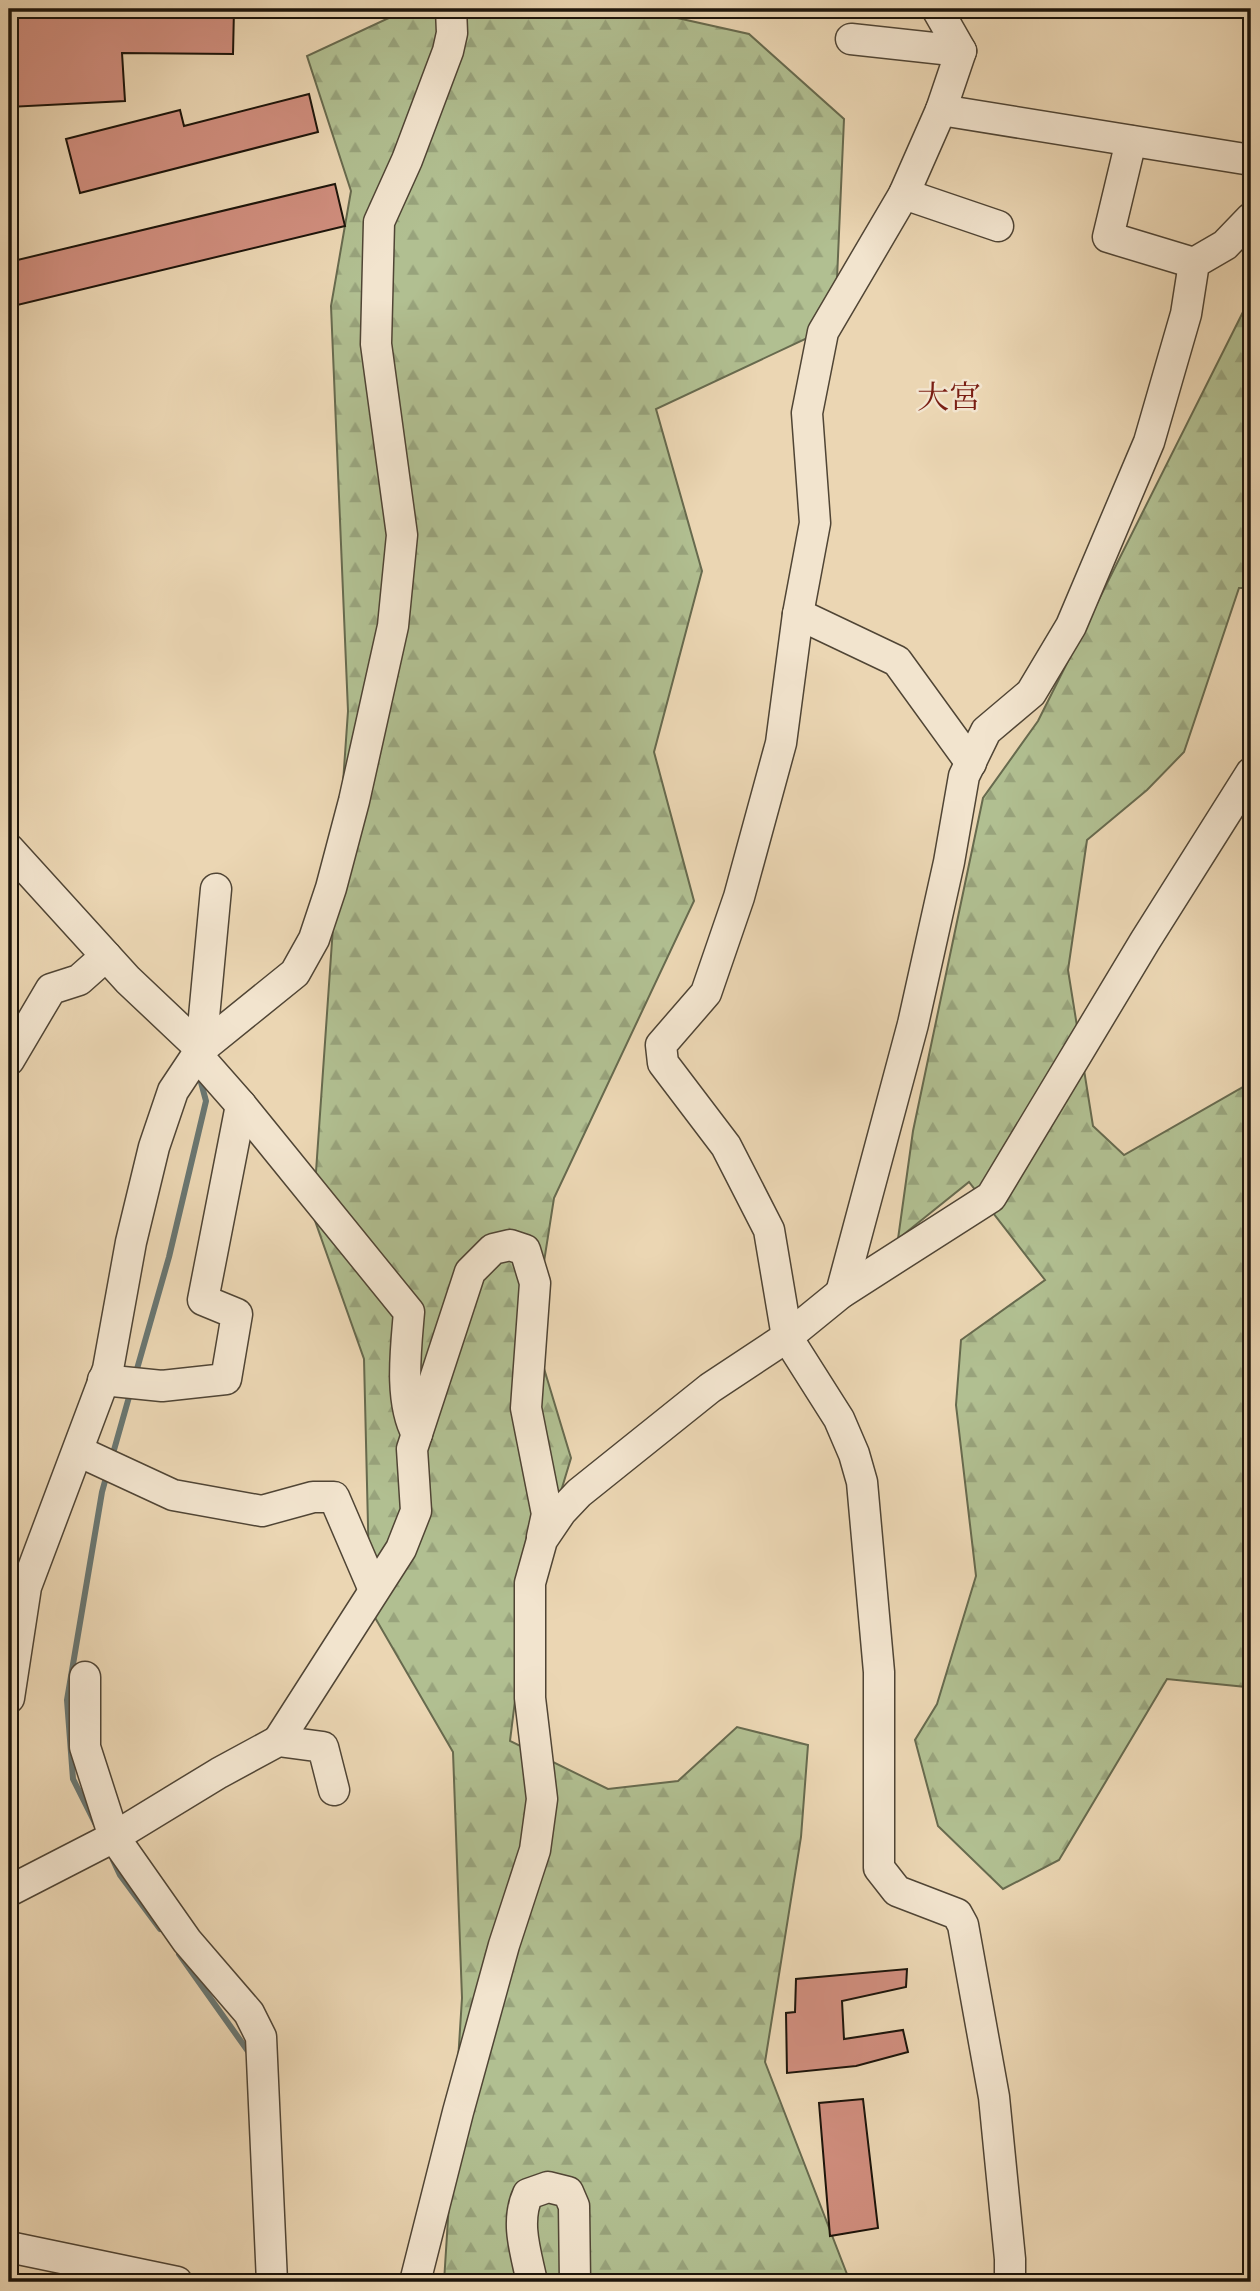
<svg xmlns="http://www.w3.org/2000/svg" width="1260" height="2291" viewBox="0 0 1260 2291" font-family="'EB Garamond','Noto Serif JP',serif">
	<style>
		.forest { fill: url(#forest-firs); stroke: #676a4e; stroke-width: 2 }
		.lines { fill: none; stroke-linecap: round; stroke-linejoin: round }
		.stream { stroke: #697671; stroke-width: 6 }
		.building { fill: #d08e7e; stroke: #1d150b; stroke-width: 2 }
		.minor-casing { stroke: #504535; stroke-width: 33 }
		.minor { stroke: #f2e4ce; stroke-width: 30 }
		.labels { text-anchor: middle; stroke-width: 5; stroke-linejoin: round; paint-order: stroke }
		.quarter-label { font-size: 32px; fill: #7a1f14; stroke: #f2e4ce }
	</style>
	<defs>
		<pattern id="forest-firs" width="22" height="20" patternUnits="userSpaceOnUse" patternTransform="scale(1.75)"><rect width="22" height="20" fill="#b1bf91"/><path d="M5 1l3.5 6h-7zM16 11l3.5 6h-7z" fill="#98a37c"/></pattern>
	</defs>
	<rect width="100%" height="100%" fill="#ebd6b3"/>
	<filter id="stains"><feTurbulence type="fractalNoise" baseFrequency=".00286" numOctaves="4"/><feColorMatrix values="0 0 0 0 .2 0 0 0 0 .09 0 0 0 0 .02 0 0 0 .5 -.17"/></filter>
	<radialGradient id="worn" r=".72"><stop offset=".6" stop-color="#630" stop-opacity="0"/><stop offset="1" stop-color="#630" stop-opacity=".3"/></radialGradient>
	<!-- forest -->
	<g class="forest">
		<path d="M408 9H637L749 34 844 119 835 325 656 409 702 571 654 752 694 901 554 1198 533 1332 571 1458 527 1604 510 1741 608 1789 678 1781 737 1727 808 1745 801 1837 765 2062 850 2282H444L462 1998 453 1752 370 1609 364 1359 313 1215 348 711 331 306 351 191 307 56Z"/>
		<path d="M1251 296V588H1239L1184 752 1147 790 1087 840 1068 970 1093 1126 1124 1155 1248 1084 1251 1063V1694L1246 1687 1167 1679 1059 1860 1003 1889 938 1826 915 1740 937 1704 976 1576 956 1405 961 1340 1045 1280 969 1182 898 1239 913 1131 983 798 1038 721Z"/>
	</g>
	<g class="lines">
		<!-- stream -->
		<g class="stream">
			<path d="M135 1376 169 1257 206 1101 199 1075"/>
			<path d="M112 1457 131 1390"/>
			<path d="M96 1825 73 1779 67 1700 102 1492 107 1474"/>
			<path d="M113 1860 120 1875 160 1929"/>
			<path d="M179 1954 250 2054"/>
		</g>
	</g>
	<!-- building -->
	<g class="building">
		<path d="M38 9H234L233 54 122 53 125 101 9 107V10Z"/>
		<path d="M309 94 318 132 80 193 66 139 180 110 184 126Z"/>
		<path d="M335 184 345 226 9 307V262Z"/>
		<path d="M907 1969 906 1987 842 2001 844 2039 903 2030 908 2052 856 2066 787 2073 786 2013 795 2012 796 1979Z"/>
		<path d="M863 2099 878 2228 830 2236 819 2103Z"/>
	</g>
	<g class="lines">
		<!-- minor casing -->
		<g class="minor-casing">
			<g id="minor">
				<path d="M937 9 961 51 941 110 904 194 823 332 807 413 815 523 798 614 781 743 739 897 706 993 661 1045 663 1063 726 1146 769 1230 787 1337 839 1419 854 1454 862 1482 879 1672V1868L897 1891 957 1914 963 1925 994 2097 1010 2259V2282"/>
				<path d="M851 39 961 51"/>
				<path d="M941 110 1251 160"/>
				<path d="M1131 141 1108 237 1194 263"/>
				<path d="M904 194 998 226"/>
				<path d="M798 614 897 661 971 763"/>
				<path d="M9 849 128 980 201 1049"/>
				<path d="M201 1049 216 889"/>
				<path d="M197 1055 241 1105 409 1312C406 1348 399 1401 417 1434"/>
				<path d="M9 1060 51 989 79 980 106 956"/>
				<path d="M841 1293 913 1024 949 862 964 776 986 731 1031 693 1071 626 1149 442 1186 314 1194 263 1225 245 1251 218"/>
				<path d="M103 1380 162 1386 226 1379 237 1314 203 1300 241 1105"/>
				<path d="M78 1451 173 1495 262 1511 313 1497H334L374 1590"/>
				<path d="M85 1677V1747L114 1837 187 1941 249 2013 261 2037 272 2282"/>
				<path d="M9 1698 26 1587 108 1369 131 1242 154 1147 173 1091 201 1049 295 973 314 939 331 888 354 801 393 626 402 535 376 344 379 222 407 160 448 51 452 33 451 9"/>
				<path d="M278 1741 401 1549 416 1511 412 1449 470 1272 493 1249 510 1245 525 1250 535 1283 526 1408 547 1514 542 1537"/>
				<path d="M9 1891 114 1837 219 1773 278 1741 323 1747 334 1790"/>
				<path d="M9 2247 177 2282"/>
				<path d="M415 2282 458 2112 504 1945 535 1850 542 1799 530 1698V1583L542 1540 561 1512 579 1493 710 1388 787 1337 841 1293 991 1197 1145 941 1251 773"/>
				<path d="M532 2282C526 2253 515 2222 528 2194L548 2187 568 2192 574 2206 575 2282"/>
			</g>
		</g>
		<!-- minor -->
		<use href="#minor" class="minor"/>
	</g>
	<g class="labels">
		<!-- quarter labels -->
		<g class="quarter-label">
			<text x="949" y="408">大宮</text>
		</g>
	</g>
	<!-- margin -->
	<rect width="1260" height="2291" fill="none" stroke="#ebd6b3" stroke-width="35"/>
	<rect x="10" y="10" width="1239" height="2270" fill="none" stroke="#1d150b" stroke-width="3.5"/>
	<rect x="18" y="18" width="1225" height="2256" fill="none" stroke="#1d150b" stroke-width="2"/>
	<rect width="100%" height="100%" filter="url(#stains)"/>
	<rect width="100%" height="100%" fill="url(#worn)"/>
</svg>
